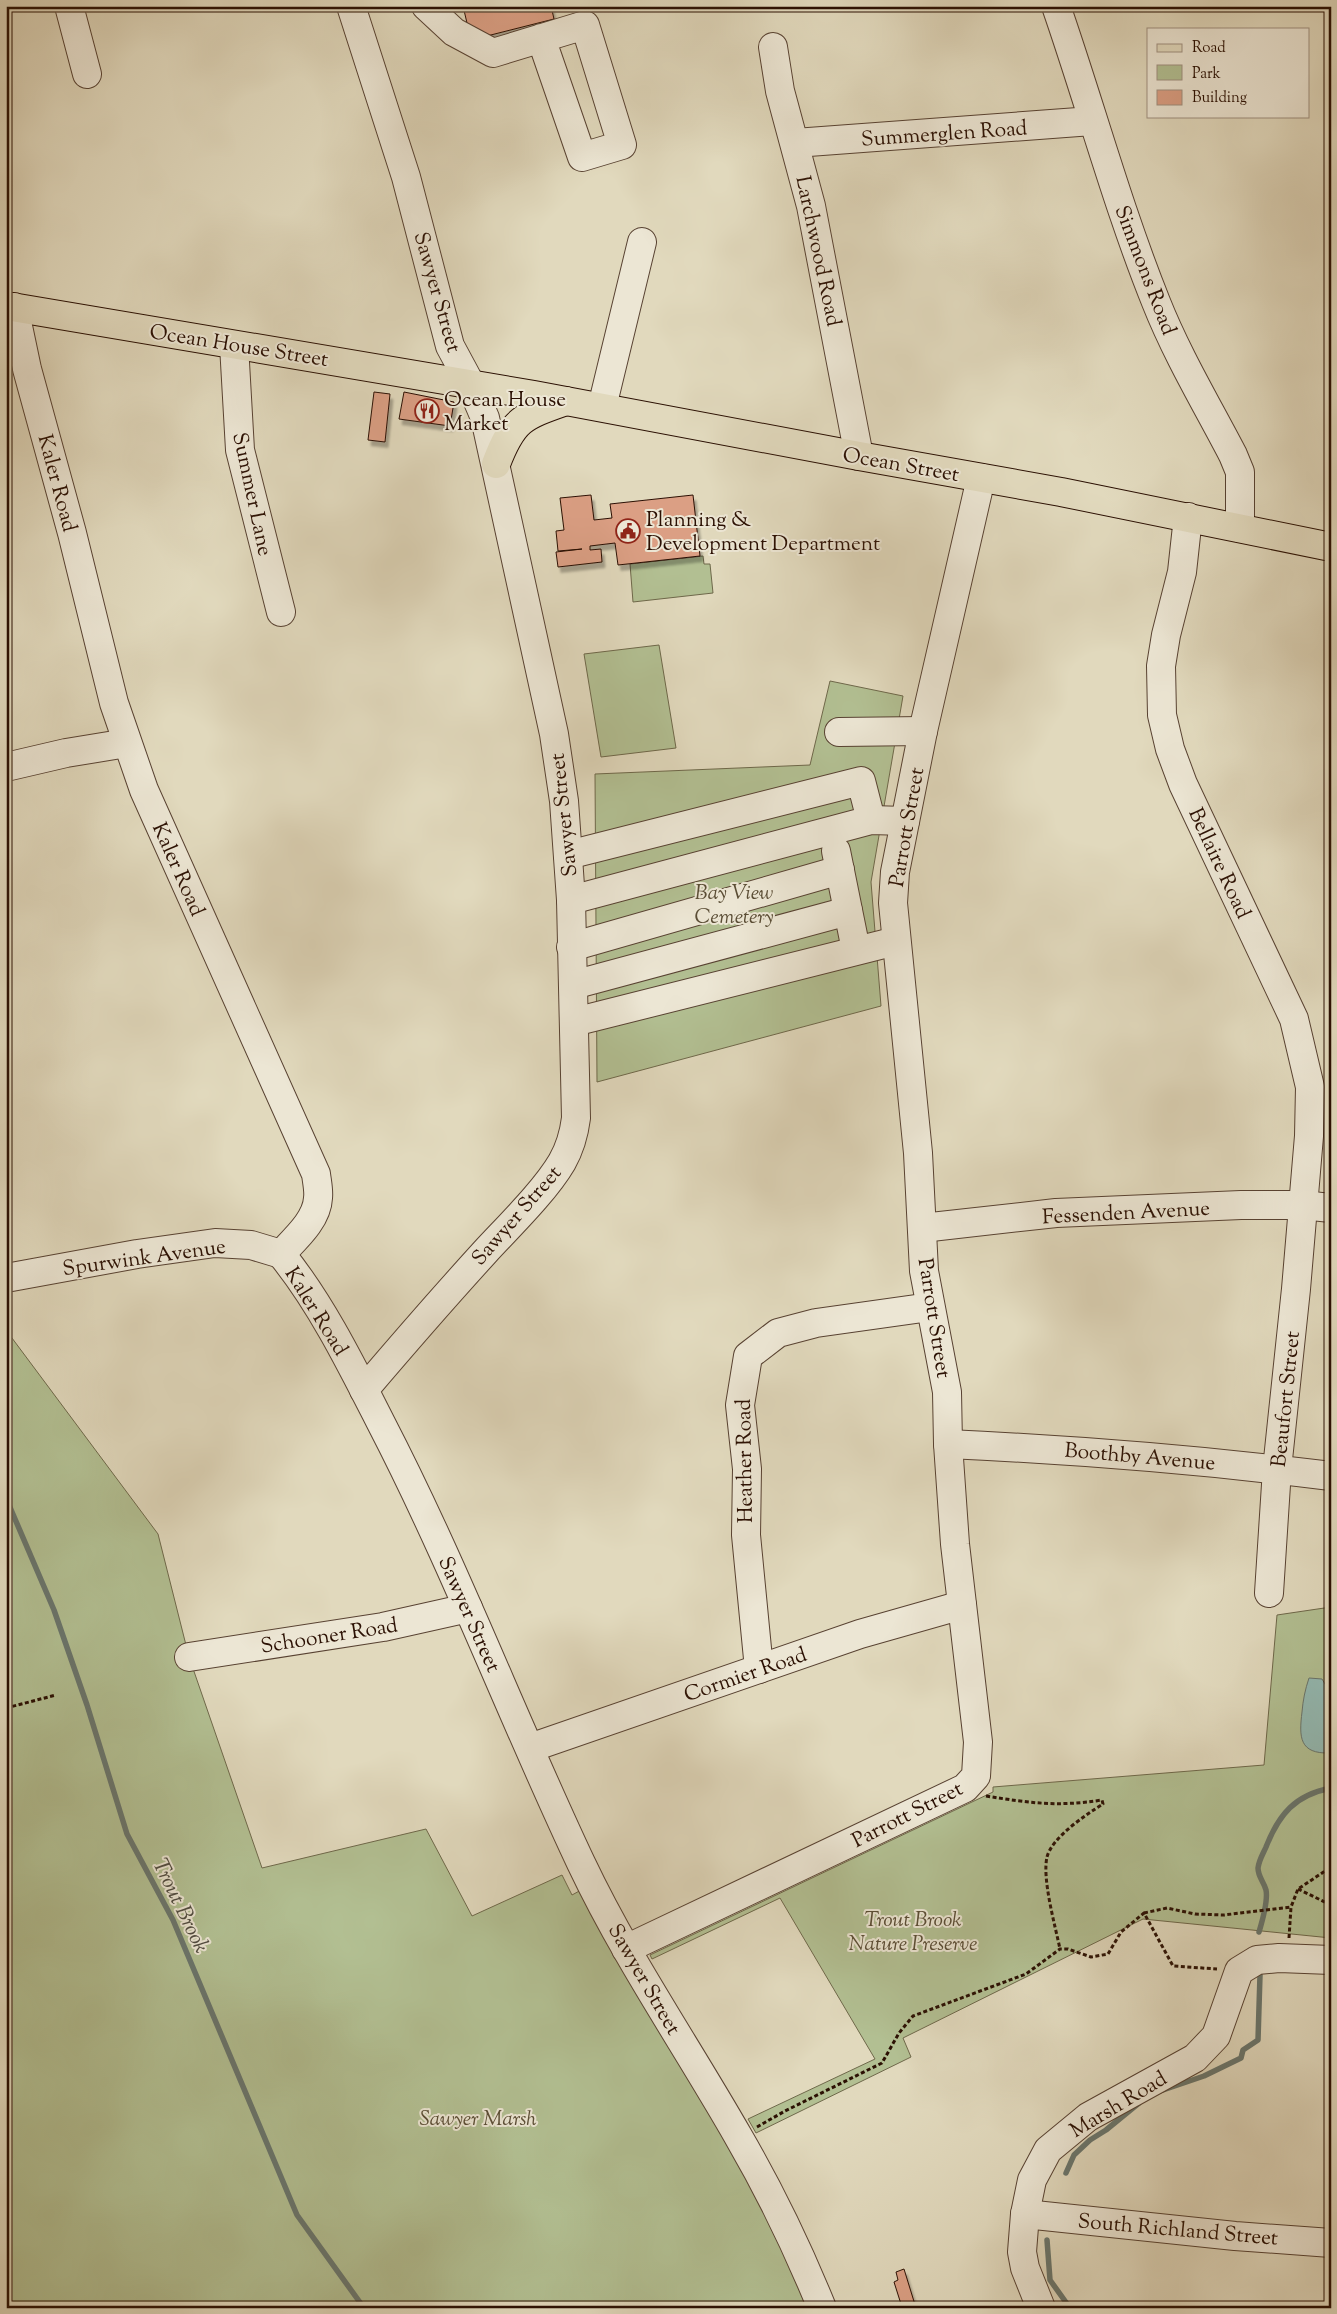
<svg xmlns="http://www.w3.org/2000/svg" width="1337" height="2314" viewBox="0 0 1337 2314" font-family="'Sorts Mill Goudy',serif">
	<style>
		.green { fill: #b2bf92; stroke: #6e684a }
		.water { fill: #94bab3; stroke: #6a766d }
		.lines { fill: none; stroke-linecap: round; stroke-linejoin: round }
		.stream { stroke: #6a766d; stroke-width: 5.5 }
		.building { fill: #db9f84; stroke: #2b1003; filter: url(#shadow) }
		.minor-casing { stroke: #584232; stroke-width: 30 }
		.major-casing { stroke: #2b1003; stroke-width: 30 }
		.path { stroke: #2b1003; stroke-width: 3; stroke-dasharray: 4 2.5; stroke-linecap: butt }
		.minor { stroke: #ece6d4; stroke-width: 28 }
		.major { stroke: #e1d9bd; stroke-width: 28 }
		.labels { text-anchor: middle; stroke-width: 4; stroke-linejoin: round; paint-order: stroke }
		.street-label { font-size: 21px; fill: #2b1003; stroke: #ece6d4 }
		.poi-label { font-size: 21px; fill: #2b1003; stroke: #ece6d4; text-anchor: start }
		.park-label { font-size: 21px; font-style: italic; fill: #5a4d35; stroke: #ece6d4 }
		.water-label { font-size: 22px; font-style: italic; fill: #504c41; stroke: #ece6d4 }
	</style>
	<defs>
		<filter id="shadow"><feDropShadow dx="3" dy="5.5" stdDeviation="1" flood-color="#0004"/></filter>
	</defs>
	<rect width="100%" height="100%" fill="#e1d9bd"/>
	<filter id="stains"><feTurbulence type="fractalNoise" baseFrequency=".004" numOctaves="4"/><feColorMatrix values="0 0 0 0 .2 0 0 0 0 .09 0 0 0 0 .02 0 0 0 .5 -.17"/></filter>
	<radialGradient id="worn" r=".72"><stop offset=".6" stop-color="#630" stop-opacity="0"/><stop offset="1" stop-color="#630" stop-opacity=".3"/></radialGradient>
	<!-- green -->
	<g class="green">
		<path d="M703 556 704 564H710L713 593 633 602 630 564Z"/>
		<path d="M659 645 676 748 601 757 584 654Z"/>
		<path d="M830 681 903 696 871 882 881 1006 597 1082 595 774 810 765Z"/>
		<path d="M6 1330 158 1534 189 1657 262 1868 426 1829 472 1916 562 1875 572 1895 592 1884 822 2308H6Z"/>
		<path d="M1331 1607V1938L1143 1919 903 2038 911 2057 756 2133 748 2119 875 2059 780 1898 652 1959 650 1955 993 1792V1787L1264 1765 1277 1615Z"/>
	</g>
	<!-- water -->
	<path class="water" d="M1309 1678 1322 1679 1331 1694 1330 1753C1299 1754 1299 1737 1302 1712 1303 1700 1305 1690 1309 1678Z"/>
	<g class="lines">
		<!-- stream -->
		<g class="stream">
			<path d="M6 1498 54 1610 87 1705 127 1834 173 1920 297 2215 364 2308"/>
			<path d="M1259 1932C1262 1922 1268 1900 1266 1890 1264 1882 1258 1877 1258 1868 1259 1860 1263 1854 1266 1847 1279 1814 1295 1795 1331 1788"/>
			<path d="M1160 2091 1204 2076 1241 2058 1243 2050 1258 2040 1260 1975"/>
			<path d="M1066 2173 1074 2155 1090 2140 1106 2130 1139 2103"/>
			<path d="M1047 2240 1050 2280 1070 2308"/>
		</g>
	</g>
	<!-- building -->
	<g class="building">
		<path d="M463 6H551L554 19 471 40Z"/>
		<path d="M374 392 390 394 385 442 368 440Z"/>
		<path d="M404 392 454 402 450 426 399 419Z"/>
		<path d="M591 495 594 520 612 518 610 504 693 495 700 556 618 565 615 543 590 546V550L601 549 602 562 558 567 556 552 582 549 558 551 556 531 564 530 560 498Z"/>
		<path d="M904 2269 916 2308 893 2307 901 2304 894 2282 898 2280 896 2272Z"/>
	</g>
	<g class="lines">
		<!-- minor casing -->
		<g class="minor-casing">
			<g id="minor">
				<path d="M69 6 87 74"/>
				<path d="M351 6 406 177 450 346 471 385 485 418 554 734 564 801 571 900 576 1118C574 1134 570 1148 562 1162 545 1191 509 1226 485 1252 444 1297 404 1343 364 1390"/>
				<path d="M426 6 454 32 493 53 585 25 622 145 582 157 541 38"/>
				<path d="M1056 6C1090 104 1117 205 1156 302 1177 355 1207 405 1233 455L1240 472V528"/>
				<path d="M773 47 780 91 811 206 859 456"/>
				<path d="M795 143 1092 121"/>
				<path d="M14 307 27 369 72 533 114 703 144 790 316 1174C317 1182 319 1191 318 1198 317 1220 295 1239 281 1254"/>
				<path d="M234 345 240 450 281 612"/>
				<path d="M602 407 642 242"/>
				<path d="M1188 517 1182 572 1166 635 1161 666 1162 715 1170 749 1183 784 1294 1019 1310 1087 1309 1136 1296 1289 1277 1469 1269 1593"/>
				<path d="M839 732 923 731"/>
				<path d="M6 767 66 753 127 743"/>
				<path d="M836 851 856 950"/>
				<path d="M568 855 861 781 871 820"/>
				<path d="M571 900 871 820 905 821"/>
				<path d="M571 947 840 870"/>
				<path d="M573 985 848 911"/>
				<path d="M574 1022 896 941"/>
				<path d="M922 1228 1056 1213 1241 1205H1302L1331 1208"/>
				<path d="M281 1254C321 1303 352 1366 381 1423 455 1566 512 1717 581 1863 626 1958 686 2045 738 2136 770 2191 798 2249 822 2308"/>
				<path d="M6 1278 137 1254 215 1243 251 1245 281 1254"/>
				<path d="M948 1444C1076 1450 1203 1460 1331 1476"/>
				<path d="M189 1657 383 1627 468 1608"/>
				<path d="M759 1669 746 1535 747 1469 740 1405 748 1356 778 1333 816 1323 930 1307"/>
				<path d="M530 1748 860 1634 962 1605"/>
				<path d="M626 1949 965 1788 976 1776 978 1742 955 1544 948 1444 947 1392 924 1271 918 1153 893 903 895 872 923 731 981 478"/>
				<path d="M1025 2214 1235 2236 1331 2243"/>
				<path d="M1041 2308 1025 2268 1022 2252 1025 2214 1032 2180 1048 2150 1088 2117 1195 2058 1216 2036 1239 1971 1257 1960 1279 1958 1331 1960"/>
			</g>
		</g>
		<!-- major casing -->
		<g class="major-casing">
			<g id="major">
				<path d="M6 306 534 395 859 456 1061 492 1331 547"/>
				<path d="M496 464C513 419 523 416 566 401"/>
			</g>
		</g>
		<!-- path -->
		<g class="path">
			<path d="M6 1708 56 1695"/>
			<path d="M986 1796C1030 1803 1057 1807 1102 1800L1103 1804C1087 1814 1052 1837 1047 1857 1042 1879 1055 1925 1060 1949"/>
			<path d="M1298 1889 1331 1905"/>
			<path d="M1144 1913 1167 1908 1195 1914 1224 1915 1291 1907"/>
			<path d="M1289 1938 1291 1907 1298 1889 1331 1867"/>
			<path d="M757 2127 785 2111 882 2063 899 2033 913 2016 1026 1974 1060 1949H1068L1091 1957 1108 1954 1121 1932 1144 1913 1173 1966 1217 1969"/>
		</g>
		<!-- minor -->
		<use href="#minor" class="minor"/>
		<!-- major -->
		<use href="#major" class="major"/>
	</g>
	<!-- icons -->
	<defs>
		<g id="restaurant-ring" transform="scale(1.25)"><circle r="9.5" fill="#ece6d4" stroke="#8f2418" stroke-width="1.5"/><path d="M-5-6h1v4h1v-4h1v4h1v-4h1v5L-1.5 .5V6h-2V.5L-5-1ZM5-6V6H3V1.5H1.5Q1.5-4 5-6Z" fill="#8f2418"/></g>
		<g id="civic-ring" transform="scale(1.25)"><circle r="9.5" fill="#ece6d4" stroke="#8f2418" stroke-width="1.5"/><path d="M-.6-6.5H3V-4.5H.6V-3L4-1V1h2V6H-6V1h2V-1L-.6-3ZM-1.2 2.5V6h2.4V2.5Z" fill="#8f2418"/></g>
	</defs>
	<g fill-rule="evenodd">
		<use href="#restaurant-ring" x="427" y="411"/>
		<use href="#civic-ring" x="628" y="531"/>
	</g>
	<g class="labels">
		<!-- street labels -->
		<g class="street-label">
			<text transform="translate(944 133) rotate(-4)" y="7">Summerglen Road</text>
			<text transform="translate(819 251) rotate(78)" y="7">Larchwood Road</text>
			<text transform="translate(1146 270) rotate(69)" y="7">Simmons Road</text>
			<text transform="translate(438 292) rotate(74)" y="7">Sawyer Street</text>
			<text transform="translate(239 345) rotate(9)" y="7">Ocean House Street</text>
			<text transform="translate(901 464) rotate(10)" y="7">Ocean Street</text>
			<text transform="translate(58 483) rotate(75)" y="7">Kaler Road</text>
			<text transform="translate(253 494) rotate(78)" y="7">Summer Lane</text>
			<text transform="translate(563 815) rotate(-96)" y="7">Sawyer Street</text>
			<text transform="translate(906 827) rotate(-80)" y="7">Parrott Street</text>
			<text transform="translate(1220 863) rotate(65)" y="7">Bellaire Road</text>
			<text transform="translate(179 869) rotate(66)" y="7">Kaler Road</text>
			<text transform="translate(1126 1212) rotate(-3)" y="7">Fessenden Avenue</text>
			<text transform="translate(516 1215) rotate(-49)" y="7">Sawyer Street</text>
			<text transform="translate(144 1257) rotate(-8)" y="7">Spurwink Avenue</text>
			<text transform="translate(317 1311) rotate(58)" y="7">Kaler Road</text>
			<text transform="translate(935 1318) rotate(81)" y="7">Parrott Street</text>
			<text transform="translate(1285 1399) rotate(-84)" y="7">Beaufort Street</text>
			<text transform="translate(1140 1456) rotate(5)" y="7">Boothby Avenue</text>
			<text transform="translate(744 1461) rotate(-91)" y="7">Heather Road</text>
			<text transform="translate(470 1614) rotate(66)" y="7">Sawyer Street</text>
			<text transform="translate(329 1635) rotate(-9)" y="7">Schooner Road</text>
			<text transform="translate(745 1674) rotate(-19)" y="7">Cormier Road</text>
			<text transform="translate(907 1814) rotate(-27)" y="7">Parrott Street</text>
			<text transform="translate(645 1979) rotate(60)" y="7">Sawyer Street</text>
			<text transform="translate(1118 2104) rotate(-31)" y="7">Marsh Road</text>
			<text transform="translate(1178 2229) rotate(5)" y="7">South Richland Street</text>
		</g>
		<!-- poi labels -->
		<g class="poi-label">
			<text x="444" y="406">Ocean House<tspan x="444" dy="24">Market</tspan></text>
			<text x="646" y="526">Planning &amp;<tspan x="646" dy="24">Development Department</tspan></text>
		</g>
		<!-- park labels -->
		<g class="park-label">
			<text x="734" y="899">Bay View<tspan x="734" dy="24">Cemetery</tspan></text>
			<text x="913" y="1926">Trout Brook<tspan x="913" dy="24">Nature Preserve</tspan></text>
			<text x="478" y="2125">Sawyer Marsh</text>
		</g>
		<!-- water labels -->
		<g class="water-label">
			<text transform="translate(182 1905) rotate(64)" y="8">Trout Brook</text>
		</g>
	</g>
	<!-- margin -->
	<rect width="1337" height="2314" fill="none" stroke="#e1d9bd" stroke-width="25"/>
	<rect x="8" y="8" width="1322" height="2299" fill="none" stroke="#2b1003" stroke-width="2.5"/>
	<rect x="12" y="12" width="1312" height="2289" fill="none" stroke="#2b1003"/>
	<!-- legend -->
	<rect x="1147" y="28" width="162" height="90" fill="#ece6d4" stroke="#9f9080"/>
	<rect x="1157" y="44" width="25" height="8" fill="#e1d9bd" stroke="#9f9080"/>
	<text x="1192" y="52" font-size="15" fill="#2b1003">Road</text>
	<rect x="1157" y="65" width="25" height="15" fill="#b2bf92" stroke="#9f9080"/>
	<text x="1192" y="78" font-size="15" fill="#2b1003">Park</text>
	<rect x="1157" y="90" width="25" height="15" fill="#db9f84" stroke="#9f9080"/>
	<text x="1192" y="102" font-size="15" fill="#2b1003">Building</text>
	<rect width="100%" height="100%" filter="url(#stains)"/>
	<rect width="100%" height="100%" fill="url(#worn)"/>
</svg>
